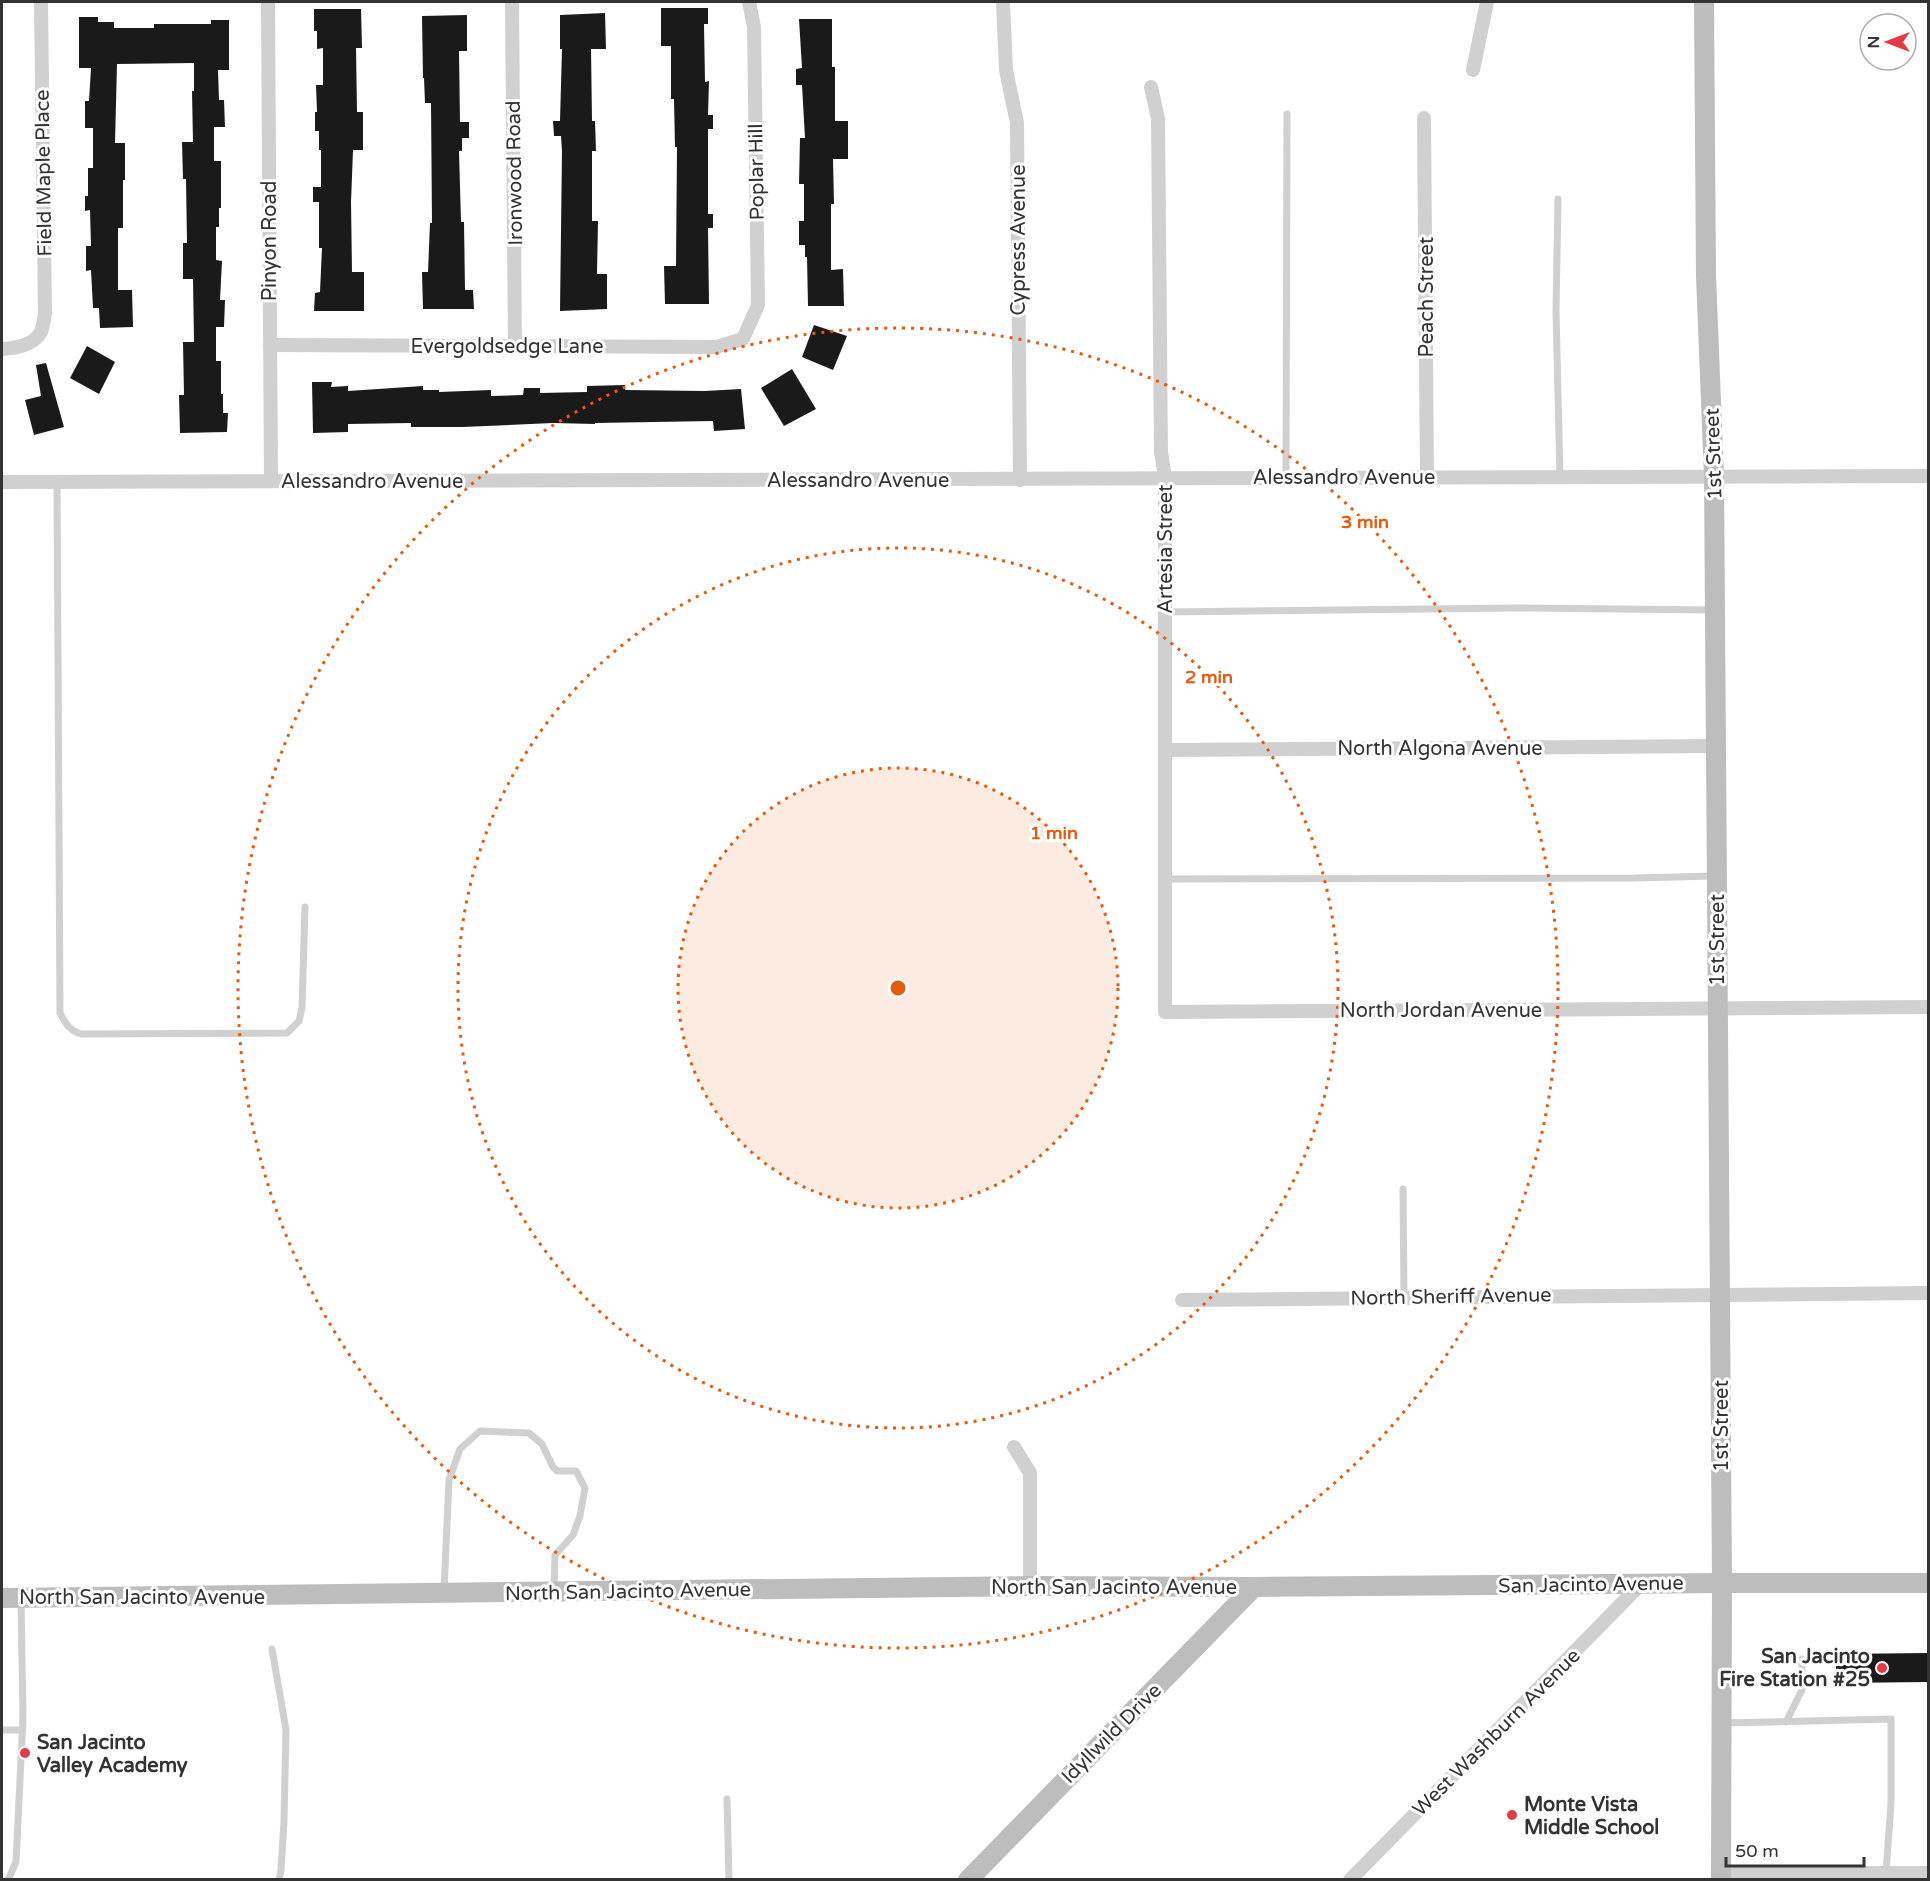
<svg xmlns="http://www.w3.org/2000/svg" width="1930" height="1881" viewBox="0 0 1930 1881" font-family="'Varela Round',sans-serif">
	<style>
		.building { fill: #1a1a1a }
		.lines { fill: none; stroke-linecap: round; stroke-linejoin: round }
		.lane { stroke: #d0d0d0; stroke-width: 7 }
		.street { stroke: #d0d0d0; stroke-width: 14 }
		.secondary { stroke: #bdbdbd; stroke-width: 20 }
		.ring { fill: none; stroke: #e8590c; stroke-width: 3; stroke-dasharray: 3 6 }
		.poi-dot { fill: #e63946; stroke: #fff; stroke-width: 2 }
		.labels { text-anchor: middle; stroke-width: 6; stroke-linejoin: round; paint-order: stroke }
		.street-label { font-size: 20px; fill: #333; stroke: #fff }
		.poi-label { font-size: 20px; font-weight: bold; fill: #333; stroke: #fff; text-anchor: start }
		.centre { fill: #e8590c; stroke: #fff; stroke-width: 3 }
		.ring-label { font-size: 18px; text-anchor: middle; font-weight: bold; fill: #e8590c; stroke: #fff; stroke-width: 6; stroke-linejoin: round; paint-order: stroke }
	</style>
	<rect width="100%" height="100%" fill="#fff"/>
	<!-- building -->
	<g class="building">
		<path d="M661 8H708V24H704L705 82 709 81 708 115H713V129H708V214H713V228H708L709 304H665L664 266H676L677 147H675L674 99H671V46H661Z"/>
		<path d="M314 9H361L362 48H356L357 112H363V150H353L351 202 352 272H364V311H314L315 293 320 292 322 248H319V202H313V187H321V150H319V131H315V112H317L316 85H323V48L317 49V31H314Z"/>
		<path d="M605 13 606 49H591L592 121H595L596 151H592V221H598L597 274H607V309L560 311 562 151 561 136H554L553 121H560L562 49H560V15Z"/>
		<path d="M467 15V51H459L460 122H469V138H462V151H459L461 222H464L465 290H473L474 309H423L422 272H428L430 223H432L431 103H425L424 78H423L422 16Z"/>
		<path d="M79 17H98V22H114V28H154V24H211V20H229V70H218L219 100H224L225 127H214V161H221V208H219V227H216V260L222 261 220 300H225L224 327H216V361H221V394H223V413H228L227 432 180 433 179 395H184L183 342H194L193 279H183V243H187L186 179H183L182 142H193L192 91H194V63L117 64 115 143H125V180H123V228H118V290H132L133 327 100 328 99 308H93L91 270 86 271V246H91L90 210 85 211V196H88V168H93V128H85V101H89L91 68H79Z"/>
		<path d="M799 19H832V67H835V121H848V159H833L834 204H831V270L843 269 844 306H808L807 257H805V245H799V221H804V184H799L800 138H805L802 85H796V69L802 68Z"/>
		<path d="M814 325 847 336 833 370 802 357Z"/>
		<path d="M87 346 115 362 99 394 70 378Z"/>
		<path d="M46 363 64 427 34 435 25 400 41 396 36 365Z"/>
		<path d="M792 369 816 409 784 426 761 388Z"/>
		<path d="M312 382H332L331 387 348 386V391L423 386V390H439V392L491 390V396L523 395 524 388H540V393L587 392V386L625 385V390L705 391 741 389 745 429 714 431 713 421 595 423V424L553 423 462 427H411V423L348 424V432L313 433Z"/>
		<path d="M1929 1653V1682L1836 1683V1654Z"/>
	</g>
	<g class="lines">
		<!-- lane -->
		<g class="lane">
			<path d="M1558 199 1556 311 1560 477"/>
			<path d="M1286 477 1287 114"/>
			<path d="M57 482 60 1013C66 1024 69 1030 81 1034L287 1033 299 1021 302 1008 305 907"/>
			<path d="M1165 612 1519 608 1712 610"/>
			<path d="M1165 879 1635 878 1714 876"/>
			<path d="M1403 1189 1404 1296"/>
			<path d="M444 1591 449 1480 460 1449 480 1431 529 1433 542 1444 553 1467 557 1471H576L585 1488 580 1516 573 1535 555 1555 554 1591"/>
			<path d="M272 1649 286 1730 284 1821 281 1870 279 1880"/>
			<path d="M1786 1722 1802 1690V1659"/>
			<path d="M1723 1723 1891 1719V1803L1886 1873"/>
			<path d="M2 1730H22"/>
			<path d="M727 1799 729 1880"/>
			<path d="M8 1880 16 1862 23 1718 21 1601"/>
		</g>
		<!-- street -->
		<g class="street">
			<path d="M268 2 271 481"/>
			<path d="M512 2 515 345"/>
			<path d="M1003 2 1006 70 1017 123 1020 480"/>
			<path d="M1473 70 1487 2"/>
			<path d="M1151 87 1158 119 1161 452 1165 477V1012L1928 1007"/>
			<path d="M1424 118 1427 476"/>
			<path d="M270 345 716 347 743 339 758 305 754 27 749 2"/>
			<path d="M2 349C15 348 33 346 41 332 43 327 44 318 45 313L41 2"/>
			<path d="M2 482 1928 476"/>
			<path d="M1165 750 1716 746"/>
			<path d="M1182 1300 1928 1293"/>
			<path d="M1014 1447 1030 1473V1586"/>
			<path d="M1721 1873H1928"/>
			<path d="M1350 1880 1641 1584"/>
		</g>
		<!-- secondary -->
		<g class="secondary">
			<path d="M1704 2 1706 276 1714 477 1722 1583 1721 1880"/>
			<path d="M2 1598 1030 1586 1254 1587 1722 1583H1928"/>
			<path d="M968 1880 1254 1587"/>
		</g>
	</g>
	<!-- distance rings -->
	<circle cx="898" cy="988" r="220" fill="#e8590c" fill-opacity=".12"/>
	<g class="ring">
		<circle cx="898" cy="988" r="220"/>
		<circle cx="898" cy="988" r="440"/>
		<circle cx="898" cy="988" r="660"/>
	</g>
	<!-- markers -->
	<g class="poi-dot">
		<circle cx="1882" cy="1668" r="6"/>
		<circle cx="25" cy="1753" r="6"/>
		<circle cx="1512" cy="1815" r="6"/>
	</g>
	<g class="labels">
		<!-- street labels -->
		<g class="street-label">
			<text transform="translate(756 172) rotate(-91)" y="7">Poplar Hill</text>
			<text transform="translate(43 173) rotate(-91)" y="7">Field Maple Place</text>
			<text transform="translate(514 173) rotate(-91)" y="7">Ironwood Road</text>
			<text transform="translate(1018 240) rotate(-90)" y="7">Cypress Avenue</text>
			<text transform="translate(269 241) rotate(-90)" y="7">Pinyon Road</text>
			<text transform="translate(1426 297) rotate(-90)" y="7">Peach Street</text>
			<text x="507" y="353">Evergoldsedge Lane</text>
			<text transform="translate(1713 454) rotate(-92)" y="7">1st Street</text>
			<text x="1344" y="484">Alessandro Avenue</text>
			<text x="858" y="487">Alessandro Avenue</text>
			<text x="372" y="488">Alessandro Avenue</text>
			<text transform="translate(1165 549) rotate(-90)" y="7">Artesia Street</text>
			<text x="1440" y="755">North Algona Avenue</text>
			<text transform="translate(1717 940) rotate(-90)" y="7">1st Street</text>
			<text x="1441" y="1017">North Jordan Avenue</text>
			<text transform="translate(1451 1296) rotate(-1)" y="7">North Sheriff Avenue</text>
			<text transform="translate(1721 1426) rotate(-90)" y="7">1st Street</text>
			<text transform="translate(1591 1584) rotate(-1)" y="7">San Jacinto Avenue</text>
			<text x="1114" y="1594">North San Jacinto Avenue</text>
			<text transform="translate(628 1591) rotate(-1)" y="7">North San Jacinto Avenue</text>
			<text x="142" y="1604">North San Jacinto Avenue</text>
			<text transform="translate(1496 1732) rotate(-45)" y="7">West Washburn Avenue</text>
			<text transform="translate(1111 1733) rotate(-45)" y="7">Idyllwild Drive</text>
		</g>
		<!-- poi labels -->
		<g class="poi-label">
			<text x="1870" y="1663" text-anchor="end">San Jacinto<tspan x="1870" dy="23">Fire Station #25</tspan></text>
			<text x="37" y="1749">San Jacinto<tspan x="37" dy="23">Valley Academy</tspan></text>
			<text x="1524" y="1811">Monte Vista<tspan x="1524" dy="23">Middle School</tspan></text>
		</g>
	</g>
	<circle cx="898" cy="988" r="9" class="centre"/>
	<g class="ring-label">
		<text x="1365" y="528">3 min</text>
		<text x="1209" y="683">2 min</text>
		<text x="1054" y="839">1 min</text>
	</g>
	<!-- border -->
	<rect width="1930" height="1881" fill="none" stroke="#333333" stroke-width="6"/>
	<!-- north arrow -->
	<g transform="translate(1888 42) rotate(270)"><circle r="28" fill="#ffffff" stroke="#adadad" stroke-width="1.5"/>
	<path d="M0-4.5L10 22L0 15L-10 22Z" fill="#e63946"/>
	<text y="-9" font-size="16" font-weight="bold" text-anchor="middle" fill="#333333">N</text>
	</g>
	<!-- scale -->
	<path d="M1726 1857v9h138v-9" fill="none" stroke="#333333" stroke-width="3"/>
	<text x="1735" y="1857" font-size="18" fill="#333333" stroke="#ffffff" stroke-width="4.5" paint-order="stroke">50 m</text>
</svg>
